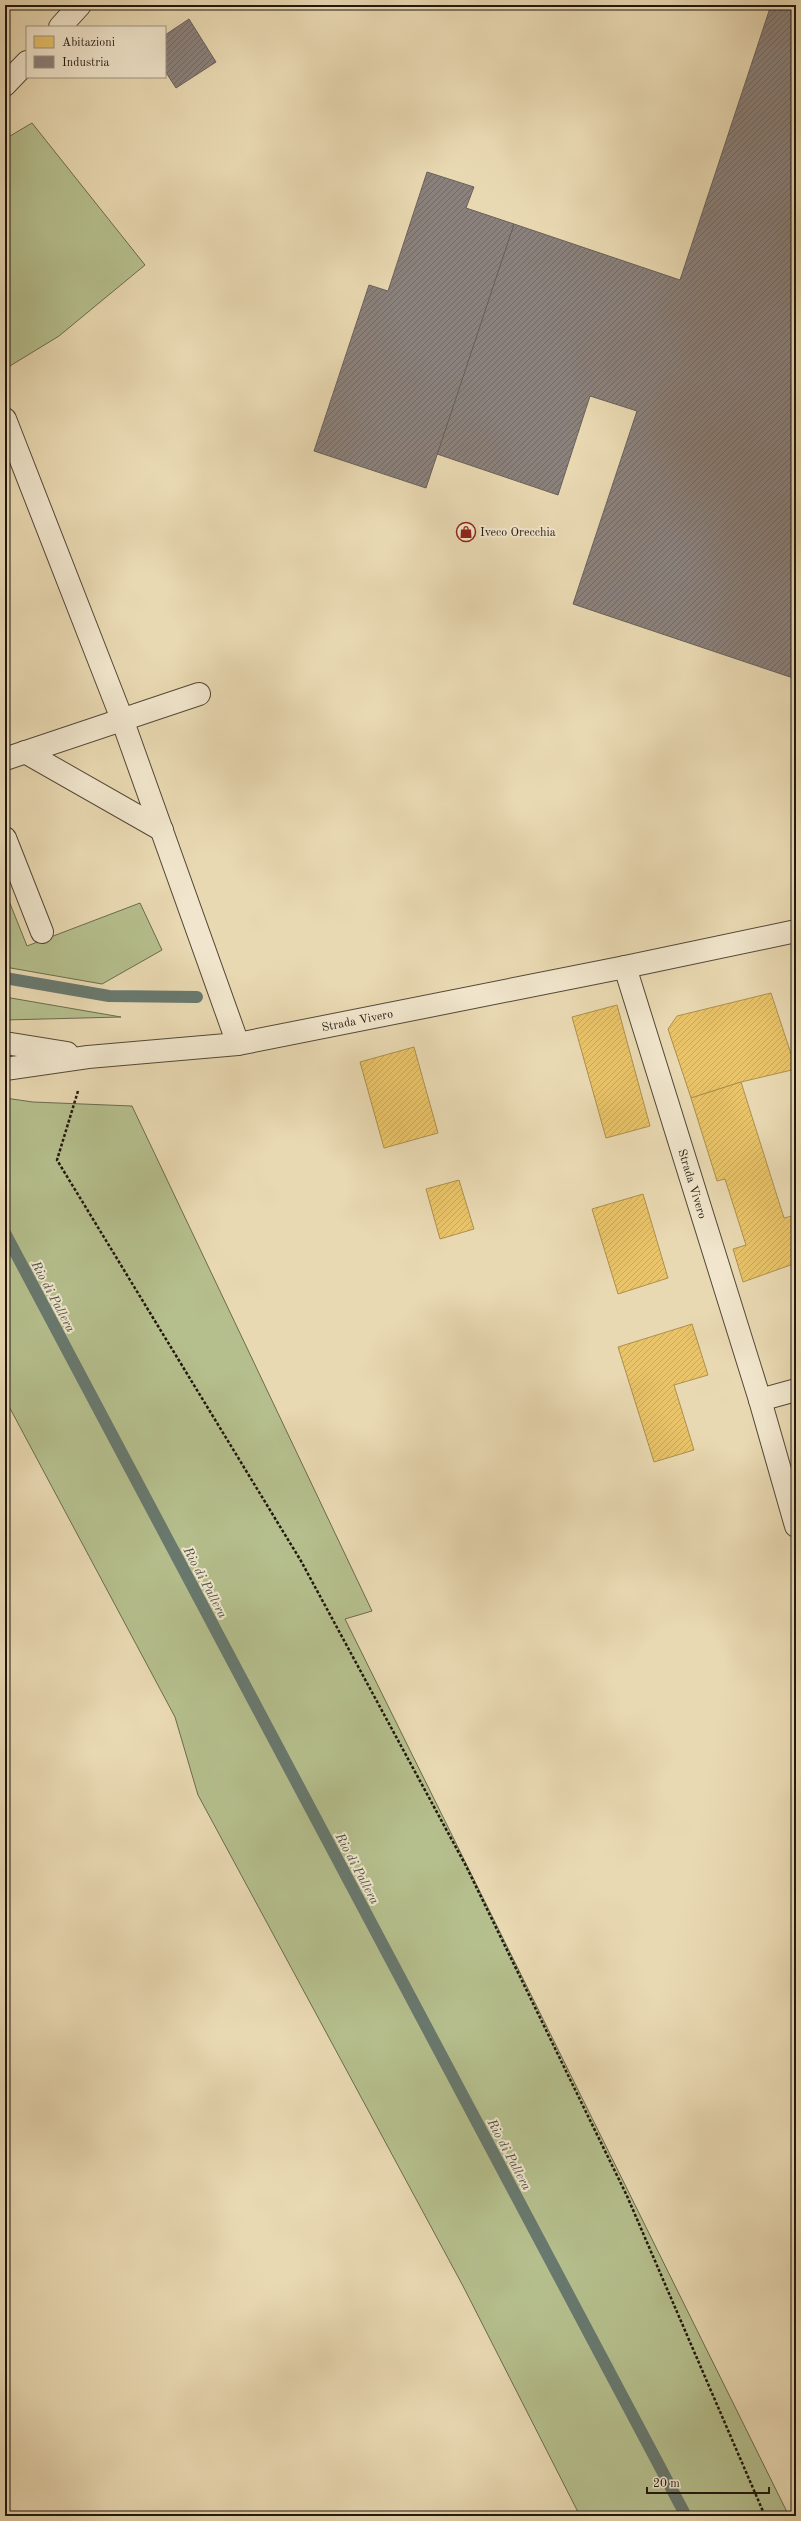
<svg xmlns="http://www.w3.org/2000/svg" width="801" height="2521" viewBox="0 0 801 2521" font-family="'Old Standard TT',serif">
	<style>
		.green { fill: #b5bf8d; stroke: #6b6b4e }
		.homes { fill: url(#homes-hatch); stroke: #ad904e }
		.industry { fill: url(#industry-hatch); stroke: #6a615b }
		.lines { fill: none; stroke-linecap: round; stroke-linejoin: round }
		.stream { stroke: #68796f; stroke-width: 12 }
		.service-casing { stroke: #534837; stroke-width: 24 }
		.minor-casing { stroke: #534837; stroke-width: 24 }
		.tertiary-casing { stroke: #534837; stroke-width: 24 }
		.path { stroke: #21170e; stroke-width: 2.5; stroke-dasharray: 3 2; stroke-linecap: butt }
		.service { stroke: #f1e6cd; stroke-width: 22 }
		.minor { stroke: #f1e6cd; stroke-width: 22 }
		.tertiary { stroke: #f1e6cd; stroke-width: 22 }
		.labels { text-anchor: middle; stroke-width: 4; stroke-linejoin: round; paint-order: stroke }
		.poi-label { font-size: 12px; fill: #21170e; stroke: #f1e6cd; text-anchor: start }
		.street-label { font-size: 12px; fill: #21170e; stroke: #f1e6cd }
		.water-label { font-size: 13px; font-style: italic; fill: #4a5047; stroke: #f1e6cd }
	</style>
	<defs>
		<pattern id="homes-hatch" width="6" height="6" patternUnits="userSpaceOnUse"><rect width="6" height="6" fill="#e9c46a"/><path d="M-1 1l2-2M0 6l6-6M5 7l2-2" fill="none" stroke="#c8a85b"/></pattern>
		<pattern id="industry-hatch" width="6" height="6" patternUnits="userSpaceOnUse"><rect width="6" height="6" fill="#8a817c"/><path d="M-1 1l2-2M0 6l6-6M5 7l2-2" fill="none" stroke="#706964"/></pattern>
	</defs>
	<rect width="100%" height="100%" fill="#e9d9b2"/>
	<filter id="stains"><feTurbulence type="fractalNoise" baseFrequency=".005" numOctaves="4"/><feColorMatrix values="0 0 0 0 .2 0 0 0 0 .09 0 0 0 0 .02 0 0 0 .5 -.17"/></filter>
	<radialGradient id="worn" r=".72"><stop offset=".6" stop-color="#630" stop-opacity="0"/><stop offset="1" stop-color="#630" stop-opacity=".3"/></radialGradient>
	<!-- green -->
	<g class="green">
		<path d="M32 123 145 265 59 336 5 369V139Z"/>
		<path d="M5 891 27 946 140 903 162 950 102 984 5 967Z"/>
		<path d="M5 997 121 1017 5 1020Z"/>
		<path d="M5 1098 33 1102 132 1106 372 1611 345 1619 789 2516H580L463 2286 198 1795 175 1717 5 1399Z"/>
	</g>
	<!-- homes -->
	<g class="homes">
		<path d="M771 993 796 1069 741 1082 691 1098 668 1029 677 1016Z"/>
		<path d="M617 1005 650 1126 606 1138 572 1017Z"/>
		<path d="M414 1047 438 1133 384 1148 360 1062Z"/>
		<path d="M741 1082 784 1218 796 1215V1263L743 1282 733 1249 746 1245 725 1179 717 1181 691 1098Z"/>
		<path d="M459 1180 474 1229 440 1239 426 1189Z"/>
		<path d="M643 1194 668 1278 618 1294 592 1209Z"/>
		<path d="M692 1324 708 1375 674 1385 694 1450 654 1462 618 1347Z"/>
	</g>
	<!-- industry -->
	<g class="industry">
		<path d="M771 5H796V679L573 604 637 411 590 396 558 495 437 454 514 224 680 280Z"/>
		<path d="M189 19 216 62 176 88 165 71V35Z"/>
		<path d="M427 172 474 187 466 208 514 224 426 488 314 451 369 285 388 291Z"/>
	</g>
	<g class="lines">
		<!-- stream -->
		<g class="stream">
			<path d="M5 978 109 996 197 997"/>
			<path d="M5 1233 686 2516"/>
		</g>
		<!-- service casing -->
		<g class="service-casing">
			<g id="service">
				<path d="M60 27 80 5"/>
				<path d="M5 85 27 62"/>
				<path d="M5 419 122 719 238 1044"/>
				<path d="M25 752 162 830"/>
				<path d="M5 759 199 694"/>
				<path d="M5 838 42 932"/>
			</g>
		</g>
		<!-- minor casing -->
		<g class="minor-casing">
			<g id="minor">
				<path id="s1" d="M625 967 760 1400 796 1526"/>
				<path d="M760 1400 796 1390"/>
			</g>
		</g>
		<!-- tertiary casing -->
		<g class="tertiary-casing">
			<g id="tertiary">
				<path d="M5 1043 67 1053"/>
				<path id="s2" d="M5 1069 88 1057 238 1044 625 967 796 931"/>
			</g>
		</g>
		<!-- path -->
		<path class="path" d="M78 1091 57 1160 301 1561 466 1866 627 2196 765 2516"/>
		<!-- service -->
		<use href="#service" class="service"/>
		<!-- minor -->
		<use href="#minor" class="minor"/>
		<!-- tertiary -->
		<use href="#tertiary" class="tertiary"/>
	</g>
	<!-- icons -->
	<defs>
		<g id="shop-ring" transform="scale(1)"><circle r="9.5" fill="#f1e6cd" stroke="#8f2418" stroke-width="1.5"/><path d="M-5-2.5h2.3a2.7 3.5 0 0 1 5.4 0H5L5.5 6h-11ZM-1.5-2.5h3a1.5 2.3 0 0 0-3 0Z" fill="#8f2418"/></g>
	</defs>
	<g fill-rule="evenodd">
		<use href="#shop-ring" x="466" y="532"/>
	</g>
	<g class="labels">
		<!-- poi labels -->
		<g class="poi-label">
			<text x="480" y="536">Iveco Orecchia</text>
		</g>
		<!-- street labels -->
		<g class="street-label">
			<text dy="4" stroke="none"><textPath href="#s2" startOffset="356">Strada Vivero</textPath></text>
			<text dy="4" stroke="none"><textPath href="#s1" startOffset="227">Strada Vivero</textPath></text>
		</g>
		<!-- water labels -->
		<g class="water-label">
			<text transform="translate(54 1296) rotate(62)" y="5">Rio di Pallera</text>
			<text transform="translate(206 1582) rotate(62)" y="5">Rio di Pallera</text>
			<text transform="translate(358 1868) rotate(62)" y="5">Rio di Pallera</text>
			<text transform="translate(510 2154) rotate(62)" y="5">Rio di Pallera</text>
		</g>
	</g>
	<!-- margin -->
	<rect width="801" height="2521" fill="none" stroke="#e9d9b2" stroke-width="20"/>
	<rect x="6" y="6" width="789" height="2509" fill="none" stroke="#21170e" stroke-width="2"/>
	<rect x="10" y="10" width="781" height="2501" fill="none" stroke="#21170e"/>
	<!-- legend -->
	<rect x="26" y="26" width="140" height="52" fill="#f1e6cd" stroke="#9e9381"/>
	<rect x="34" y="36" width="20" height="12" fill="#e9c46a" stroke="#9e9381"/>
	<text x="62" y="46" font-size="12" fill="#21170e">Abitazioni</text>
	<rect x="34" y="56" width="20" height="12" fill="#8a817c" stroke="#9e9381"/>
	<text x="62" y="66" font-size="12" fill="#21170e">Industria</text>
	<!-- scale -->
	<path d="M647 2487v6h122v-6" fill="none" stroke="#21170e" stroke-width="2"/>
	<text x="653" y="2487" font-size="12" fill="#21170e" stroke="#f1e6cd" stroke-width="3" paint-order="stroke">20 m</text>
	<rect width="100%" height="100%" filter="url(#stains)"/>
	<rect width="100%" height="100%" fill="url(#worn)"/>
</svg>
